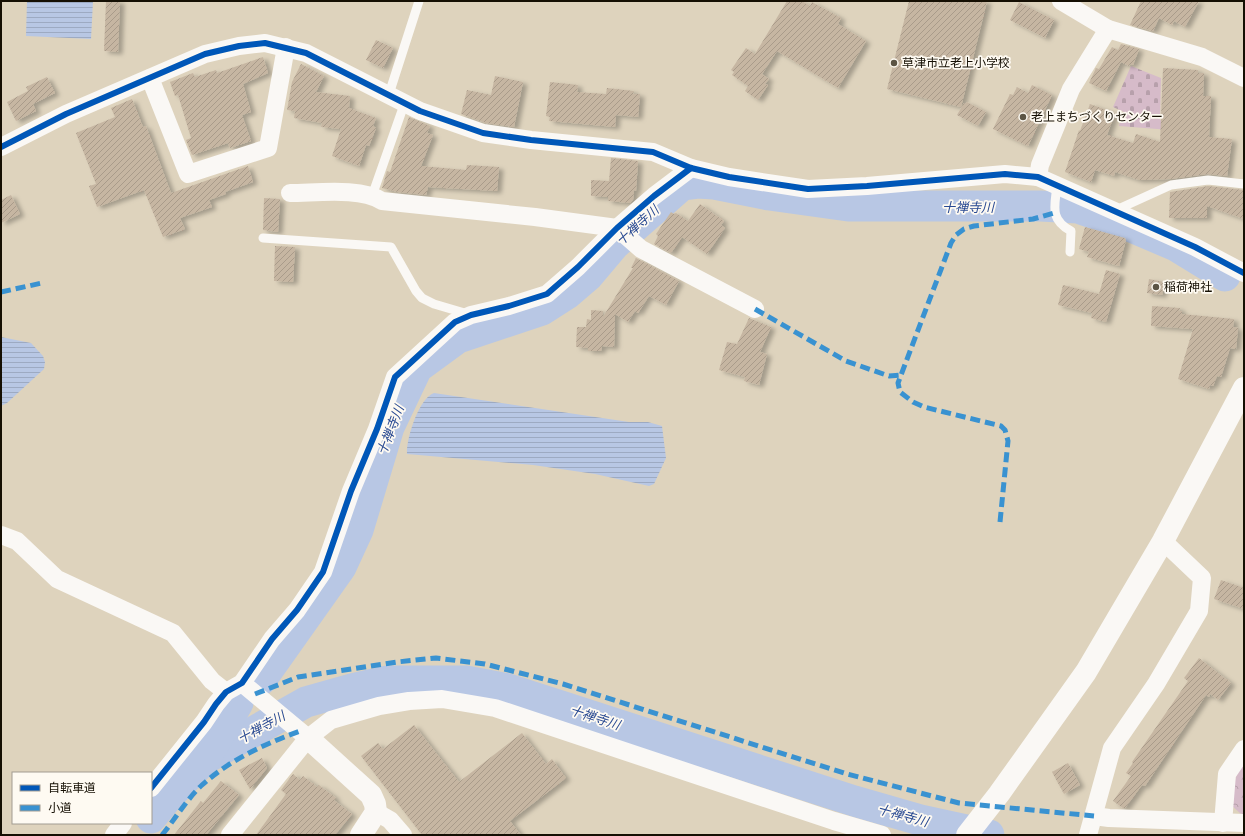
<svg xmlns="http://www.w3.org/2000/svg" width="1245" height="836" viewBox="0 0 1245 836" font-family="'Golos Text','Noto Sans JP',sans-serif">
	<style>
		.forest { fill: url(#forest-crowns) }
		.cemetery { fill: url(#cemetery-stones) }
		.water { fill: url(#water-rules) }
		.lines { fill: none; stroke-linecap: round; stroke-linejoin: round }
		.river { stroke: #b8c7e4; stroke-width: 31 }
		.building { fill: url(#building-hatch); filter: url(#shadow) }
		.lane { stroke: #faf8f5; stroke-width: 9 }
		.street { stroke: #faf8f5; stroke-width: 18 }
		.secondary { stroke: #faf8f5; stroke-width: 22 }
		.quiet { stroke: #3992d1; stroke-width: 5; stroke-dasharray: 10 5; stroke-linecap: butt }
		.cycleway-casing { stroke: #fefaf2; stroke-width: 8 }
		.cycleway { stroke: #0057b8; stroke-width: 6 }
		.poi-dot { fill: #5b5444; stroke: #fefaf2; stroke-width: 1.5 }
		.labels { text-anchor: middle; stroke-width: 3.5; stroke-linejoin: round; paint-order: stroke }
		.poi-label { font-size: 12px; fill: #150f03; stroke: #fefaf2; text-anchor: start }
		.water-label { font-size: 13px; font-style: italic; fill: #284992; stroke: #fefaf2 }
	</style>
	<defs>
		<pattern id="forest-crowns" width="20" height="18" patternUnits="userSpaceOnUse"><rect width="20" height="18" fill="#d6bbc9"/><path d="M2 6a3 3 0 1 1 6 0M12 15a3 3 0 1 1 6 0" fill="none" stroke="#b7a0ab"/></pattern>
		<pattern id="cemetery-stones" width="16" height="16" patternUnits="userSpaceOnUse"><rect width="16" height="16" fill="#d6bbc9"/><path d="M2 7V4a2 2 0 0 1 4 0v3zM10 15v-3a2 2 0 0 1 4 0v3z" fill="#b7a0ab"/></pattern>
		<pattern id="water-rules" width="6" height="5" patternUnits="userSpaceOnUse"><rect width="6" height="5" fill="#b8c7e4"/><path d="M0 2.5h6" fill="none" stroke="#9daac2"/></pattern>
		<pattern id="building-hatch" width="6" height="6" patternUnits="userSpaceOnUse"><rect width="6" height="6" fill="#c6b6a2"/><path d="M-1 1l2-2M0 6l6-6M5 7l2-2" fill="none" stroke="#a99b8a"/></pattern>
		<filter id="shadow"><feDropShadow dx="4.5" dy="2.5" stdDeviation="2" flood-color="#0004"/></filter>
	</defs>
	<rect width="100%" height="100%" fill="#ded3bd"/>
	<!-- forest -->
	<path class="forest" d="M1244 762V814H1241L1231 805C1233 788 1234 775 1244 762Z"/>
	<!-- cemetery -->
	<path class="cemetery" d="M1131 66 1161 78 1160 120 1171 122 1170 130 1119 126 1124 112 1113 107Z"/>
	<!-- water -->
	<g class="water">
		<path d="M27 1H93L91 39 26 36Z"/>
		<path d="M1 337 31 343 43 356 45 362 44 369 7 403 1 406Z"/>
		<path d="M434 393 629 422H648L662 426 666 458 654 484 649 486 595 474 533 465 407 454C406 439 419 398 434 393Z"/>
	</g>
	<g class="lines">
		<!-- river -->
		<g class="river">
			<path d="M261 680 341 567 358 530 389 427 417 368 458 338 542 310 567 294 588 276 615 244 682 185 698 183 714 184 769 195 848 206H1040L1078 208 1122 223 1176 246 1225 276"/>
			<path d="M205 759 306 702 352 689 388 681H466L508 689 561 706 854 801 920 820 989 835"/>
			<path d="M151 818 169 796 205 759 238 703"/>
		</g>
	</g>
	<!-- building -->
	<g class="building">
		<path d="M106 1H120L118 52 104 51Z"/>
		<path d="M787 1H802L810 6 812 2 841 18 838 24 866 41 838 88 777 51 762 74 769 79 765 84 768 85 758 100 745 91 748 86 732 75 734 72 731 70 746 48 755 54Z"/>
		<path d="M909 1H987L961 107 887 89Z"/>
		<path d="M1141 1H1199L1185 27 1174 21 1172 25 1159 18 1153 31 1130 25Z"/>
		<path d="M1019 2 1054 20 1045 38 1010 20Z"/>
		<path d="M376 40 393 48 383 68 366 60Z"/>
		<path d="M1121 44 1139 49 1133 65 1130 64 1129 66 1121 62 1106 91 1089 83 1096 68 1099 69 1112 47 1118 50Z"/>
		<path d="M263 57 268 73 243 84 251 112 242 115 251 141 230 148 228 143 192 155 186 140 191 138 178 95 175 96 170 82 193 73 195 77 216 70 217 73Z"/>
		<path d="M301 64 324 76 316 92 350 96 349 108 376 118 373 126 376 128 369 146 366 145 359 166 332 156 341 129 321 127 322 123 294 118 295 111 287 110 292 82Z"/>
		<path d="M1163 68 1198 70V73H1204L1203 96H1211L1209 137 1232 139 1227 176 1207 174 1170 179 1139 180 1115 172 1114 176 1095 170 1091 182 1065 172 1079 130 1080 131 1090 104 1115 113 1107 135 1133 143 1136 134 1160 142Z"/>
		<path d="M495 76 523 82 514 127 486 123 461 114 467 90 491 95Z"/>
		<path d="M47 77 55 93 33 104 36 111 16 121 7 102 28 91 26 87Z"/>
		<path d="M550 82 578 85 577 92 606 94 607 88 634 91 633 94H640L638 117 616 115 615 127 549 121 550 117 546 116Z"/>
		<path d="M1032 85 1052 95 1028 146 993 129 1010 94 1013 95 1017 87 1028 93Z"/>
		<path d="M132 99 143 127 146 126 171 193 248 166 253 182 225 192 226 194 209 200 212 207 180 218 185 229 163 237 144 190 97 207 89 186 96 184 76 133 115 117 111 108Z"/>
		<path d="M967 102 986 112 978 126 957 115 964 103 965 104Z"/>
		<path d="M409 117 430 126 427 133 433 135 421 166 466 170 467 165 499 167 497 191 428 187 426 195 398 192 382 188 387 171 390 172Z"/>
		<path d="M611 158 638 161 636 191 634 190 633 200 630 203 608 201V197L591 196V180L609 181Z"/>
		<path d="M1208 186 1244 190V219L1207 206V218H1169L1170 192Z"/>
		<path d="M11 195 20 214 1 223V200Z"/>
		<path d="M264 198 280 199 278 232 263 230Z"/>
		<path d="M700 204 724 221 721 225 725 228 707 254 682 237 671 253 654 244 658 236 656 234 671 212 674 214 676 213 688 221Z"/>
		<path d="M1085 227 1125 238 1126 240 1119 266 1087 257 1089 252 1079 249Z"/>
		<path d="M275 246 295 247 293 282 274 281Z"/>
		<path d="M636 258 679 281 666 305 649 296 638 313 635 311 628 322 615 314 614 347 602 346 601 351H588V348L576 347 577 327H586L587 319 591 320V310L603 311V317L633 268H631Z"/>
		<path d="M1106 270 1120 274 1106 322 1091 318 1092 313 1058 305 1063 285 1099 294Z"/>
		<path d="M1149 279 1165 282 1162 295 1147 293Z"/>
		<path d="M1152 306 1180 308 1179 311H1182V314L1234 319 1233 327 1238 328 1236 349 1230 348 1221 377 1217 376 1213 386 1210 385 1209 389 1178 379 1193 329 1151 326Z"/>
		<path d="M749 318 771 327 760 352 767 354 759 385 744 381 745 377 719 370 727 342 737 344Z"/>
		<path d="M1221 580 1244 588V609L1214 599Z"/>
		<path d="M1199 658 1231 683 1218 700 1210 694 1209 697 1206 695 1145 786 1142 785 1125 808H1123L1113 801 1131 776 1126 773 1133 763 1132 762 1188 681 1184 678Z"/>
		<path d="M414 725 459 782 522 733 546 764 552 759 566 778 510 821 521 835H422L361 756 378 743 383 749Z"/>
		<path d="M262 758 267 768 250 789 239 770Z"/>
		<path d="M1068 763 1080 785 1064 794 1052 772Z"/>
		<path d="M293 774 300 780 303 776 317 787 319 785 336 798 334 800 352 814 335 835H256L286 794 281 790Z"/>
		<path d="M221 781 239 795 206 835H174L201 801 203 803Z"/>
	</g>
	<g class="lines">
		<!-- lane -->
		<g class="lane">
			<path d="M389 94 419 1"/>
			<path d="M1057 185C1055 206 1049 219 1071 231L1070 252"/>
			<path d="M372 196 405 102"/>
			<path d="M1116 210 1171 185 1208 180 1244 184"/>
			<path d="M263 238 391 247 416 291 422 298 434 304 468 314"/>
		</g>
		<!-- street -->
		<g class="street">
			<path d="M1061 1 1108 29 1202 57 1244 78"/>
			<path d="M150 78 188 174 268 148 286 47"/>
			<path d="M1 147 66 114 205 54 239 46 265 43 306 53 420 111 483 133 531 140 653 152 691 168 729 177 808 189 867 186 1005 174 1038 177 1195 247 1244 273"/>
			<path d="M1038 177 1040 165 1071 89 1108 29"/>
			<path d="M290 193C316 193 361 187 382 201L535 217 617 228 641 249 755 309"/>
			<path d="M1 535 17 541 57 579 173 633 212 681 226 692"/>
			<path d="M242 683 308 738"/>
			<path d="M151 788 204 722 216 704 226 692 242 683 272 639 297 610 323 572 351 491 377 429 395 377 455 322 471 315 509 306 547 294 578 267 617 228 654 196 691 168"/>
			<path d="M376 812 390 820 403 835"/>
			<path d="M1094 816 1109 818 1244 823"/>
			<path d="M1223 823 1227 774 1244 749"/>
			<path d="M114 835 123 823"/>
			<path d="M230 835 308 738 331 720 379 706 409 701 442 699 495 708 834 821 882 835"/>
			<path d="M1088 835 1112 748 1156 684 1199 611 1202 578 1163 541"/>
		</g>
		<!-- secondary -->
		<g class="secondary">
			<path d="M308 738 371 795 375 804 376 812 361 835"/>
			<path d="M967 835 999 794 1086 672 1163 541 1244 388"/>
		</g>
		<!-- quiet -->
		<g class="quiet">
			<path d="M1 292 42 283"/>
			<path d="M755 309 846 361 889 376 902 375"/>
			<path d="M1000 522 1008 441 1005 430 1001 426 924 407 913 402 900 392 898 383 951 243 956 235 964 229 974 226 1033 219 1054 213"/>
			<path d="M255 694 298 677 397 662 436 658 485 664 563 684 847 774 959 803 1094 816"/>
			<path d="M162 835C175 819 187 799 202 785 231 759 265 744 300 731"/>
		</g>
		<!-- cycleway casing -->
		<g class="cycleway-casing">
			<g id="cycleway">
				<path d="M1 147 66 114 205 54 239 46 265 43 306 53 420 111 483 133 531 140 653 152 691 168 729 177 808 189 867 186 1005 174 1038 177 1195 247 1244 273"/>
				<path d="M151 788 204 722 216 704 226 692 242 683 272 639 297 610 323 572 351 491 377 429 395 377 455 322 471 315 509 306 547 294 578 267 617 228 654 196 691 168"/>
			</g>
		</g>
		<!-- cycleway -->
		<use href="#cycleway" class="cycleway"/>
	</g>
	<!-- markers -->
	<g class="poi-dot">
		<circle cx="894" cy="63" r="4"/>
		<circle cx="1023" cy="117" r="4"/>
		<circle cx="1156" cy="287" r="4"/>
	</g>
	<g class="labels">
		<!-- poi labels -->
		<g class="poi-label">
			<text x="902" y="67">草津市立老上小学校</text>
			<text x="1031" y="121">老上まちづくりセンター</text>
			<text x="1164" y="291">稲荷神社</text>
		</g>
		<!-- water labels -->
		<g class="water-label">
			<text x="968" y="212">十禅寺川</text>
			<text transform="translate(637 225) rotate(-42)" y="5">十禅寺川</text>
			<text transform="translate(390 430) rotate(-69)" y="5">十禅寺川</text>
			<text transform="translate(595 717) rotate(18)" y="5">十禅寺川</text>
			<text transform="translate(261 727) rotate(-29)" y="5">十禅寺川</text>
			<text transform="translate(903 815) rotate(15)" y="5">十禅寺川</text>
		</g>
	</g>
	<!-- border -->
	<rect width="1245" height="836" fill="none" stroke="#150f03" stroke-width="4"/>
	<!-- legend -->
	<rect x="12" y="772" width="140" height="52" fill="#fefaf2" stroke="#a19c92"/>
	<rect x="20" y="785" width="20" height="6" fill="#0057b8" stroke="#a19c92"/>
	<text x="48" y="792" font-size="12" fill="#150f03">自転車道</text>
	<rect x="20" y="805" width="20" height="6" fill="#3992d1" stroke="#a19c92"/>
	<text x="48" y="812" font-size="12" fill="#150f03">小道</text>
</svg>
